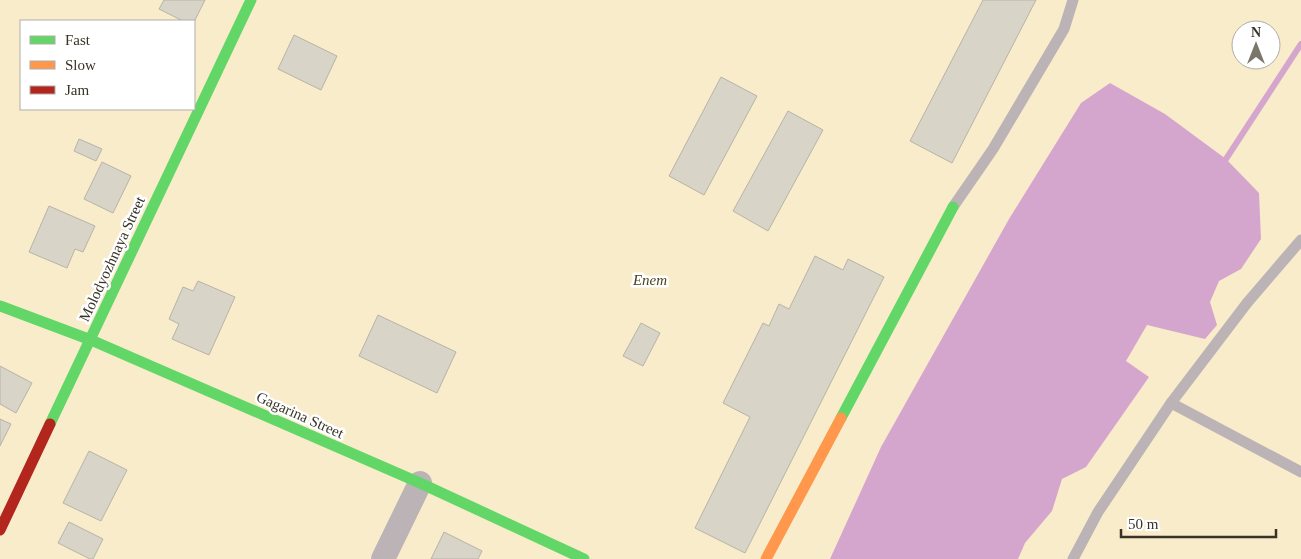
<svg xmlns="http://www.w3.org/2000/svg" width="1301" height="559" viewBox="0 0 1301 559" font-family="'Times New Roman',serif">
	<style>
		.green { fill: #f9ecca; fill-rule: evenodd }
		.water { fill: #d5a6cd }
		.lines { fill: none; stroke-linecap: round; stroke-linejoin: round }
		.stream { stroke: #d5a6cd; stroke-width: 6 }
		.building { fill: #d8d4c8; stroke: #b7b3a8 }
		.lane { stroke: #bcb3b7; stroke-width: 11 }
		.street { stroke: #bcb3b7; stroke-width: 24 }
		.fast { stroke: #63d668; stroke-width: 11 }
		.slow { stroke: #ff974d; stroke-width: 11 }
		.jam { stroke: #b3261e; stroke-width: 11 }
		.labels { text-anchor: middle; stroke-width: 5; stroke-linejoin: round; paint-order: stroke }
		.street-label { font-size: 15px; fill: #383326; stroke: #fff }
		.park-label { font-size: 15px; font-style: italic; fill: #4d411b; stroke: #fff }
	</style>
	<rect width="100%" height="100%" fill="#f7f3e8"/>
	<!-- green -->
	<path class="green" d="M0 0H1301V559H0ZM21 21H194V109H21ZM1241 30H1271V60H1241Z"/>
	<!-- water -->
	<path class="water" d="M1110 83 1165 114 1226 159 1259 193 1261 239 1241 269 1219 281 1210 302 1217 325 1205 339 1147 325 1126 361 1149 377 1086 467 1062 479 1052 511 1025 543 1018 559H830L881 447 1009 219 1081 103Z"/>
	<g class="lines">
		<!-- stream -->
		<path class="stream" d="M1220 164 1226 159 1301 44"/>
	</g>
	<!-- building -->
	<g class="building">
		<path d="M164 0H205L194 22V21H183L159 9Z"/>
		<path d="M983 0H1036L952 163 910 141Z"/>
		<path d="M294 35 337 56 321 90 278 69Z"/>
		<path d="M721 77 757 96 704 195 669 176Z"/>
		<path d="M788 111 823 130 768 231 733 211Z"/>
		<path d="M79 139 102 149 96 161 74 151Z"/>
		<path d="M102 162 131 176 113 213 84 199Z"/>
		<path d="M49 206 95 226 83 252 75 249 67 268 29 252Z"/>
		<path d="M815 256 843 270 848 259 884 277 745 553 695 528 750 417 723 403 763 323 769 326 779 304 789 309Z"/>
		<path d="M198 281 235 297 209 355 172 339 179 324 169 319 183 287 193 291Z"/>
		<path d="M378 315 456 352 437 393 359 356Z"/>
		<path d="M641 323 660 333 643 366 623 356Z"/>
		<path d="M0 366 32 383 16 413 0 404Z"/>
		<path d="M0 419 11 424 0 446Z"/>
		<path d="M89 451 127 470 101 521 63 503Z"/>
		<path d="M69 522 103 539 93 559H90L58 543Z"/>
		<path d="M444 532 482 551 478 559H431Z"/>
	</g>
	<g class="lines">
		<!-- lane -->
		<g class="lane">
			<path d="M953 207 993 149 1064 29 1073 0"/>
			<path d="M1171 403 1301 472"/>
			<path d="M1073 559 1098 512 1171 403 1247 303 1301 240"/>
		</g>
		<!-- street -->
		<path class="street" d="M383 559 420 483"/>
		<!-- fast -->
		<g class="fast">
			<path d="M0 306 91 340 420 483 584 559"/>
			<path d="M841 418 953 207"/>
			<path d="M50 424 251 0"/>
		</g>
		<!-- slow -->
		<path class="slow" d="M766 559 841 418"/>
		<!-- jam -->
		<path class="jam" d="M0 530 50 424"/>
	</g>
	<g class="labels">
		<!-- street labels -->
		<g class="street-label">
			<text transform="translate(112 259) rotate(-65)" y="5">Molodyozhnaya Street</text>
			<text transform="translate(300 415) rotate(24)" y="5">Gagarina Street</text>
		</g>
		<!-- park labels -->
		<g class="park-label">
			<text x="650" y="285">Enem</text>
		</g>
	</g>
	<!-- legend -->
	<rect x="20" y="20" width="175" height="90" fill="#ffffff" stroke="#afada8"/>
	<rect x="30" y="36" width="25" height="8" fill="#63d668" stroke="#afada8"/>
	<text x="65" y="45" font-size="15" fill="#383326">Fast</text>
	<rect x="30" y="61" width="25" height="8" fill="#ff974d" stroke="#afada8"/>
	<text x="65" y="70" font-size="15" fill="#383326">Slow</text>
	<rect x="30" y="86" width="25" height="8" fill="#b3261e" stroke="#afada8"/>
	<text x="65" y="95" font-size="15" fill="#383326">Jam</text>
	<!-- north arrow -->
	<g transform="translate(1256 45)"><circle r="24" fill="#ffffff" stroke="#afada8"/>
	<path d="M0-4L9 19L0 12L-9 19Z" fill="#7b766a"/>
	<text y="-8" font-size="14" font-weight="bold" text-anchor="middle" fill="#383326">N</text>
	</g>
	<!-- scale -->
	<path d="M1121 529v8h155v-8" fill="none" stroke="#383326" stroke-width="2.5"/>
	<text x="1128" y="529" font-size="15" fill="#383326" stroke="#ffffff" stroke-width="4" paint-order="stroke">50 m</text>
</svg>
